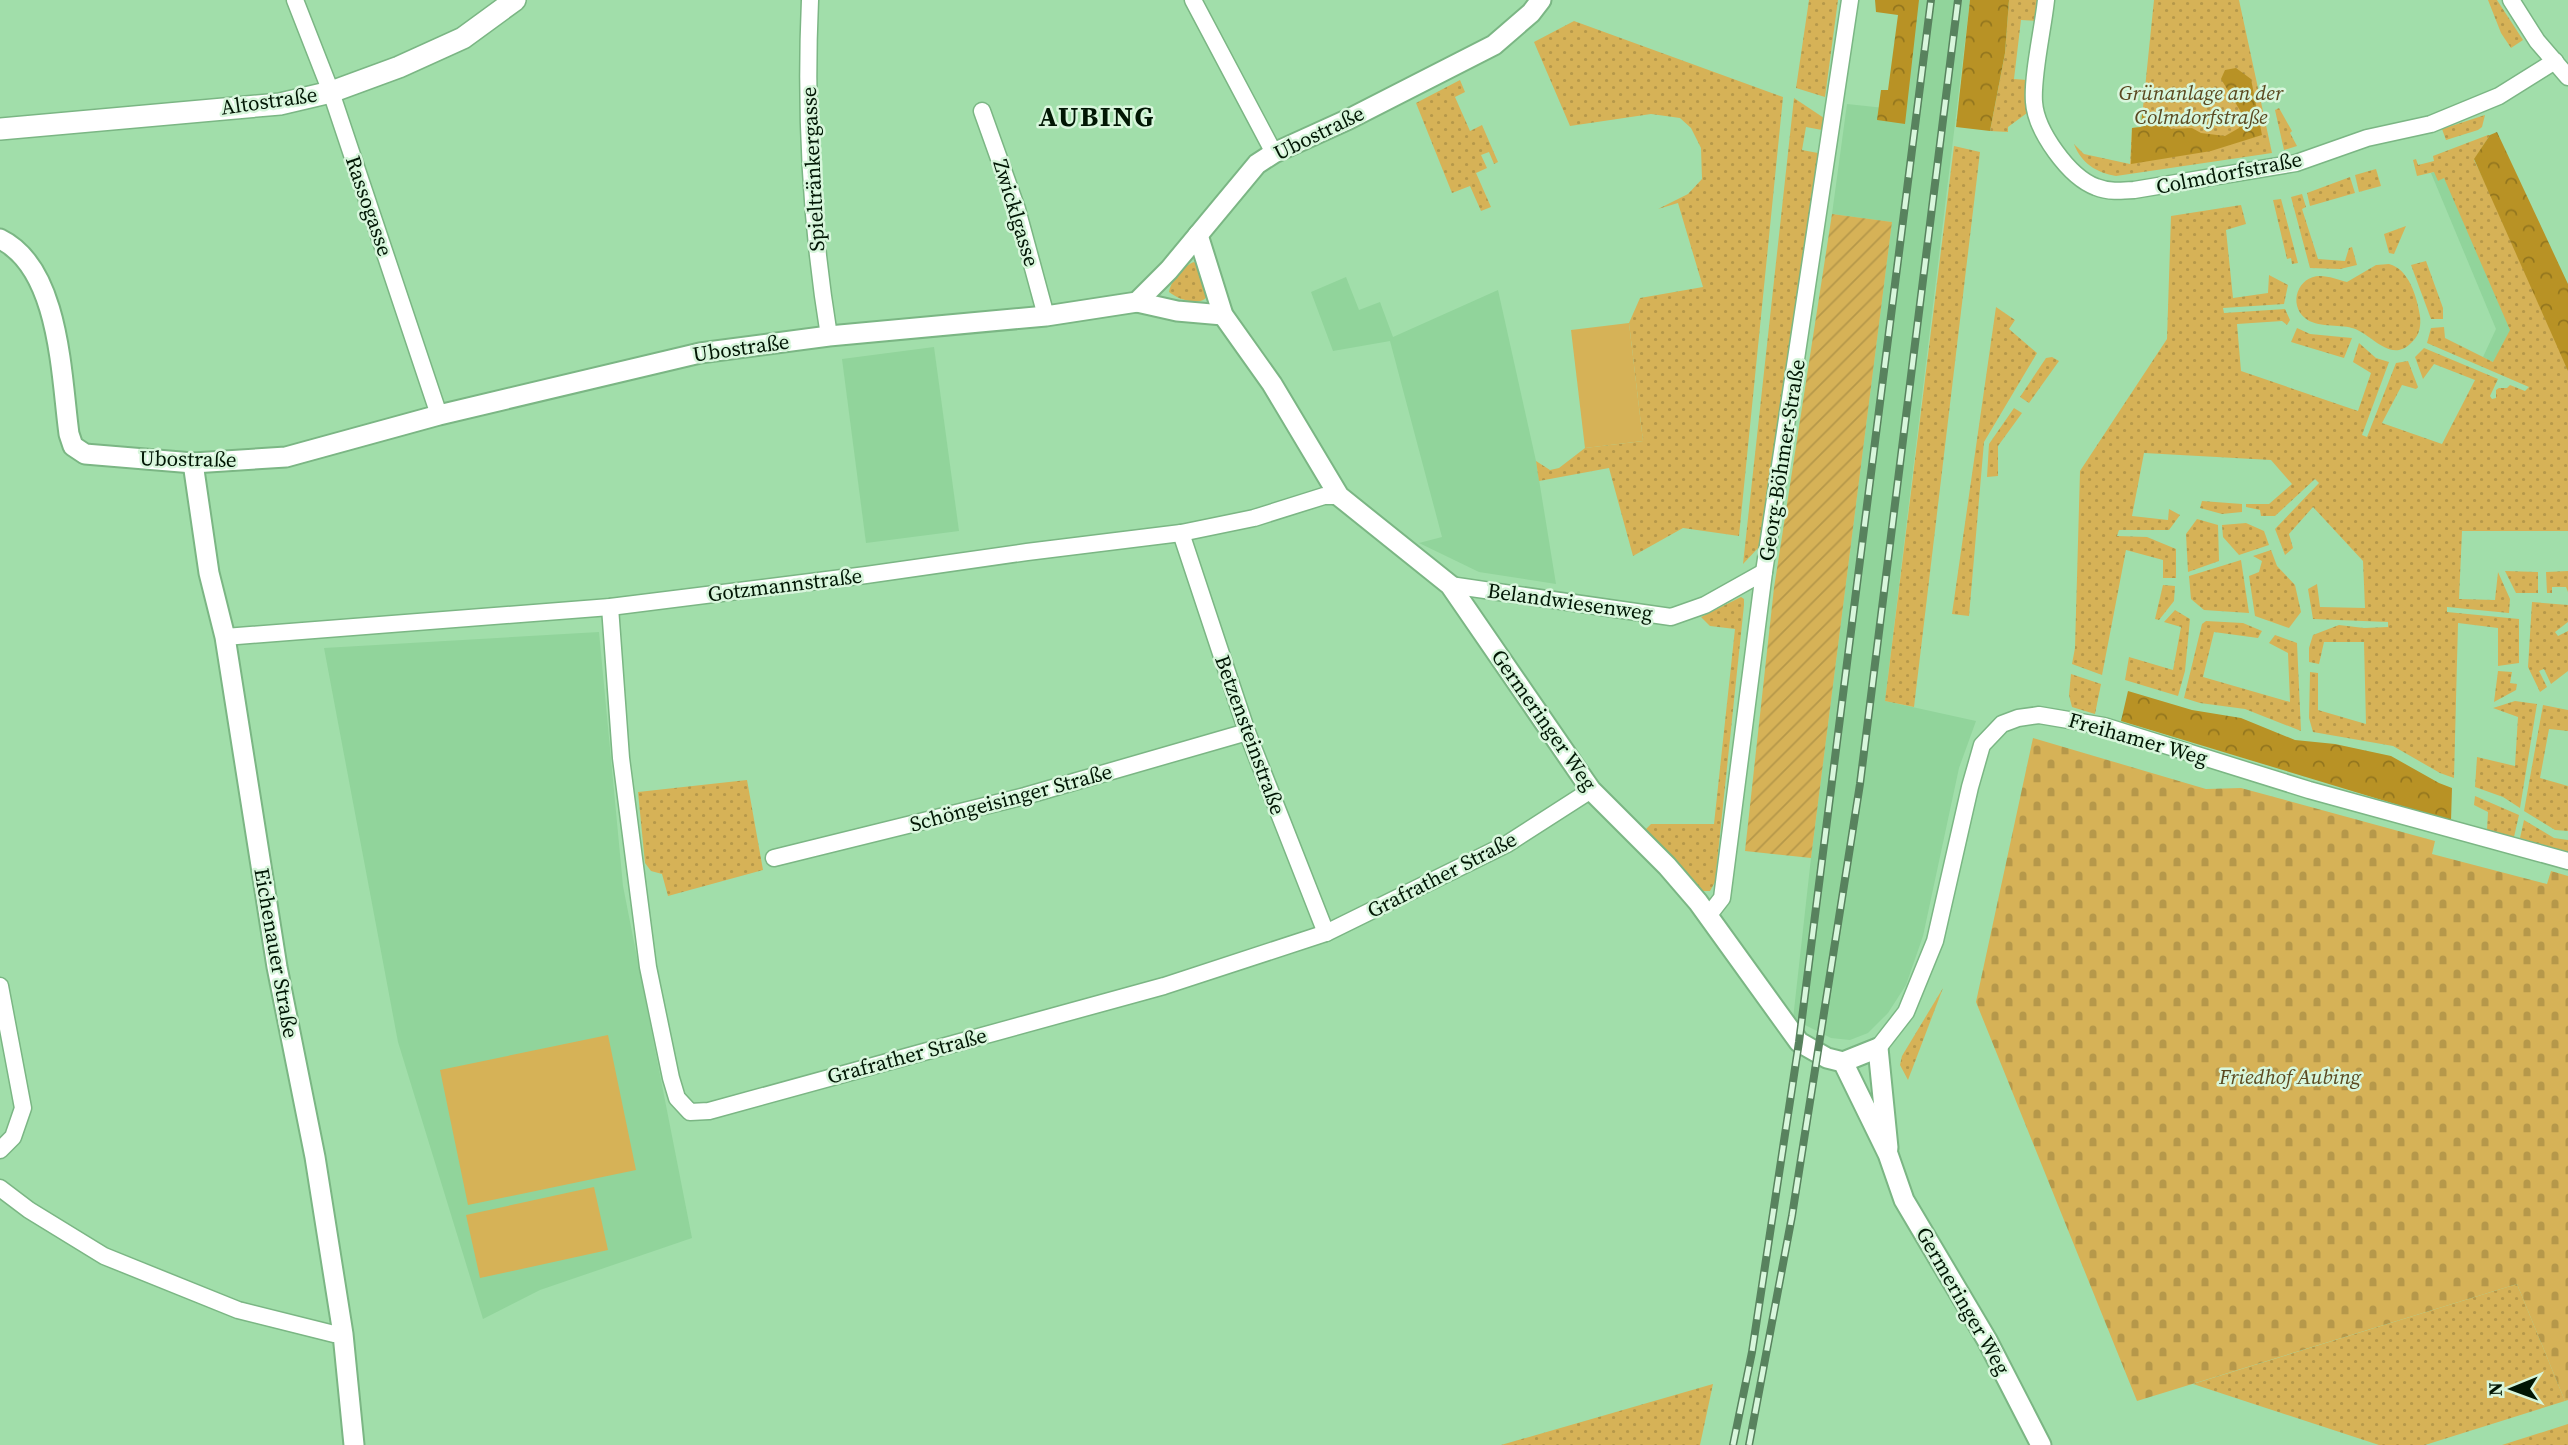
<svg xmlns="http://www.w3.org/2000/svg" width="2568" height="1445" viewBox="0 0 2568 1445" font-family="'Source Serif 4',serif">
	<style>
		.built { fill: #91d49b }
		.grass { fill: url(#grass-dots) }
		.forest { fill: url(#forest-crowns) }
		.cemetery { fill: url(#cemetery-stones) }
		.garden { fill: url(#garden-furrows) }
		.pitch { fill: #d6b257 }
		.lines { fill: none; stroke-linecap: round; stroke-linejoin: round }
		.minor-casing { stroke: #7bb684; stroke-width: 19 }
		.tertiary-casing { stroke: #7bb684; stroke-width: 23 }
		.secondary-casing { stroke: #7bb684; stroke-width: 24 }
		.minor { stroke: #fff; stroke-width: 16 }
		.tertiary { stroke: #fff; stroke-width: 19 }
		.secondary { stroke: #fff; stroke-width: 21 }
		.rail-casing { stroke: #58825e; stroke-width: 8 }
		.rail { stroke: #d8f6dc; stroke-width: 5; stroke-dasharray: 16; stroke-linecap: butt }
		.labels { text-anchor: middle; stroke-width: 5; stroke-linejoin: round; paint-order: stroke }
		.park-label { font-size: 21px; font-style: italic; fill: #59481f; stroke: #d8f6dc }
		.street-label { font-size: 21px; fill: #011604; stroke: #d8f6dc }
		.district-label { font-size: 28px; font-weight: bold; letter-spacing: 2px; fill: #011604; stroke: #d8f6dc }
	</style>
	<defs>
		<pattern id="grass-dots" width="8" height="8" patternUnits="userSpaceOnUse" patternTransform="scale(1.75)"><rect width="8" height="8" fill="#d6b257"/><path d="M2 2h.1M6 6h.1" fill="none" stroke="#b6984a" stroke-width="1.8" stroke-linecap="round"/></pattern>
		<pattern id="forest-crowns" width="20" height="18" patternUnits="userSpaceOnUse" patternTransform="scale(1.75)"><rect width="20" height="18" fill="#b89225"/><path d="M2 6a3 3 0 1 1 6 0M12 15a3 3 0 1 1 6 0" fill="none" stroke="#93761e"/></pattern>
		<pattern id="cemetery-stones" width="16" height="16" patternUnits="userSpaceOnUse" patternTransform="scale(1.75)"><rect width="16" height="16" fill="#d6b257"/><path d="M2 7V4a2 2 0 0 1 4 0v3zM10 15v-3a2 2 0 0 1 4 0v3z" fill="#b6984a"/></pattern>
		<pattern id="garden-furrows" width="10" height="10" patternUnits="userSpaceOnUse" patternTransform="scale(1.75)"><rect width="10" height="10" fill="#d6b257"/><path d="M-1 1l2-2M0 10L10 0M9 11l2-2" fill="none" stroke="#b6984a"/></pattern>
	</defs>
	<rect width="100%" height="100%" fill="#a1deaa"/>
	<!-- built -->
	<g class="built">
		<path d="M1912 0H1970L1885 701 1976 721 1959 768 1923 936 1906 985 1888 1013 1868 1033 1850 1040 1831 1038 1793 1019 1811 858 1892 222 1832 214 1847 104 1903 110Z"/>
		<path d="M2474 159 2534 382 2483 357 2496 329 2431 173Z"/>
		<path d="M1346 277 1359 310 1380 302 1393 337 1498 290 1536 461 1556 584 1479 572 1419 543 1442 537 1390 341 1333 351 1311 292Z"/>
		<path d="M934 347 959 531 866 543 842 359Z"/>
		<path d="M599 632 623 886 692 1238 540 1290 483 1319 398 1042 324 648Z"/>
	</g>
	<!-- grass -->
	<g class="grass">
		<path d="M1809 0H1838L1825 97 1796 88Z"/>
		<path d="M2009 0H2038L2036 21 2021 20 2014 79 2027 80V113L2008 127V132L1990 131 2005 53Z"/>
		<path d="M2154 0H2239L2272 153 2116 176C2097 173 2081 163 2074 144L2084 154 2130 164 2132 128 2141 127Z"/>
		<path d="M2488 0H2497L2523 40 2511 48 2501 33Z"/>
		<path d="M1574 21 1783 97 1739 536 1683 528 1633 556 1609 468 1539 481 1536 461 1550 470 1559 468 1585 448 1643 441 1629 323 1640 298 1703 287 1678 203 1658 209 1688 194 1702 179 1701 148 1691 128 1680 118 1651 114 1570 126 1534 42Z"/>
		<path d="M1460 80 1465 92 1455 97 1470 131 1482 125 1498 162 1494 164 1489 152 1481 155 1487 168 1476 173 1491 207 1481 211 1470 186 1452 193 1416 103Z"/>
		<path d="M1794 98 1824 118 1822 130 1806 127 1802 150 1818 153 1760 546 1743 564Z"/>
		<path d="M2279 108 2292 131 2290 133 2297 146 2284 150 2275 110Z"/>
		<path d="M2485 115 2482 127 2478 130 2446 140 2442 129Z"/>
		<path d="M2488 135H2490L2474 160 2568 350V531H2462L2459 599 2495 600 2498 572 2510 599 2509 613 2447 607V612L2519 619V663L2498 666V628L2458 623 2454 778 2440 773 2393 746 2313 732 2309 718 2310 672 2318 673V710L2366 724 2364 642H2324L2319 664 2309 662V648L2313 635 2339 625 2364 628 2388 627V622L2313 619 2308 589 2317 584 2320 607 2365 608 2363 561 2313 507 2289 534 2293 548 2285 555 2275 529 2319 483 2315 479 2275 516H2261L2260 510 2246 507V504H2269L2292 484 2271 460 2144 453 2132 516 2168 520 2169 509 2180 515 2169 530H2119L2117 536 2147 537 2176 549V578H2163V560L2126 550 2102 675 2072 664 2075 648 2080 471 2167 339 2171 216 2241 205 2246 224 2226 230 2233 298 2268 293 2269 275 2288 285 2284 304 2223 308 2224 313 2285 309 2290 320 2287 325 2282 321 2237 324 2241 371 2358 411 2371 373 2353 362 2359 343 2376 358 2389 362 2362 435 2367 437 2396 363 2408 361 2418 387 2416 389 2402 385 2382 423 2442 444 2475 380 2434 364 2423 379 2415 357 2424 348 2498 379 2490 396 2492 399 2496 398V390L2499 388H2507L2510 385 2525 391 2529 387 2427 343 2431 328 2444 327 2445 338 2493 362 2510 330 2444 178 2438 181 2434 172 2417 176 2413 160 2416 159 2418 165 2434 161 2433 156Z"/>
		<path d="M1954 146 1980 152 1914 707 1885 701Z"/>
		<path d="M2376 169 2381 186 2359 192 2355 175Z"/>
		<path d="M2350 177 2355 193 2310 206 2307 193Z"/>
		<path d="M2302 194 2306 207 2302 209 2318 259 2345 261 2349 248 2352 247 2357 265 2340 269 2310 268 2291 197Z"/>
		<path d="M2281 199 2298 263 2292 264 2291 258 2287 259 2273 200Z"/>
		<path d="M2406 226 2394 254 2389 253 2384 234Z"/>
		<path d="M2426 261 2443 308V319H2431L2411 265Z"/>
		<path d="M1194 262 1200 268 1209 294C1202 308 1179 300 1169 292 1171 280 1183 266 1194 262Z"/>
		<path d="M2389 264C2409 269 2417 297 2420 316 2421 325 2420 334 2413 341 2391 366 2372 333 2352 328 2338 324 2317 328 2305 318 2288 304 2298 276 2320 276 2329 276 2339 280 2347 282L2376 265Z"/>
		<path d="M1996 307 2015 320 2009 329 2037 353 1984 442 1969 616 1952 614Z"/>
		<path d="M2297 328 2310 334 2352 338 2344 358 2291 342Z"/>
		<path d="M2052 357 2059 361 2029 403 2020 397 2046 358Z"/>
		<path d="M2014 408 2022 413 1998 446V476L1987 477 1989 444Z"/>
		<path d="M2202 501 2242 504V512L2222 514 2200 508Z"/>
		<path d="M2197 519 2218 525 2219 561 2188 572 2186 534Z"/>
		<path d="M2246 523 2264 531 2269 545 2239 555 2223 537 2222 525Z"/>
		<path d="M2271 550 2277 566 2295 585 2301 612 2289 628 2255 616 2249 576 2259 572 2262 561 2253 556Z"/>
		<path d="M2241 560 2249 613 2204 610 2191 599 2189 576Z"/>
		<path d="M2505 571 2538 572V593H2516Z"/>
		<path d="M2568 571V592L2566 587H2552V593H2547L2546 572Z"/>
		<path d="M2163 585 2175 586 2174 601 2159 620 2155 619Z"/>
		<path d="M1741 597 1744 599V605L1715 882 1710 891H1701L1645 830 1651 824H1714L1735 629 1710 626 1701 617Z"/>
		<path d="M2532 602 2568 605V622L2555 632 2558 636 2568 631V671L2551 684 2544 669 2539 671 2547 687 2540 692 2528 667Z"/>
		<path d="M2175 610 2190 619 2185 671 2178 696 2125 680 2129 657 2173 670 2181 627 2164 622Z"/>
		<path d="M2206 621 2243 623 2262 631 2258 638 2214 632 2203 677 2290 702 2288 653 2269 643 2275 635 2297 643 2301 731 2245 709 2200 703 2184 698 2202 624Z"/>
		<path d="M2498 671 2512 672 2510 683 2517 684 2516 690 2494 702Z"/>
		<path d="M2071 674 2101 684 2095 714 2072 707 2069 695Z"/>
		<path d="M2515 701 2537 704 2520 808 2503 797 2475 787 2477 757 2515 766 2518 717 2493 708Z"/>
		<path d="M2543 705 2568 710V731L2549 729 2540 778 2568 786V831L2555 830 2524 811Z"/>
		<path d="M747 780 763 870 668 896 662 874 651 871 645 863 638 792Z"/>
		<path d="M2475 796 2519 815 2514 837 2487 830 2488 812 2474 805Z"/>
		<path d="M2524 820 2554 838 2568 840V852L2520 838Z"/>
		<path d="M1943 988 1908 1080 1900 1065 1902 1056Z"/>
		<path d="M2517 1284 2565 1401 2425 1445H2379L2193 1384Z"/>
		<path d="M1713 1384 1700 1445H1501Z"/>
		<path d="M2568 1424V1445H2502Z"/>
	</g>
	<!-- forest -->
	<g class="forest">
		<path d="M1875 0H1919L1905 124 1877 120 1881 90H1888L1898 15 1876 12Z"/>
		<path d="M1970 0H2009L2005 53 1990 131 1956 127Z"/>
		<path d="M2236 68 2251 79 2262 135 2211 151 2131 164 2132 128 2141 127 2142 114 2161 116 2171 129 2192 128 2201 133 2225 136 2239 128 2241 112 2221 79 2225 70Z"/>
		<path d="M2497 132 2568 284V371L2474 159 2490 135Z"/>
		<path d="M2128 691 2192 710 2241 718 2295 740 2335 744 2391 756 2439 783 2452 788 2451 821 2121 721Z"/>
	</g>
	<!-- cemetery -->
	<path class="cemetery" d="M2033 738 2206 789 2241 788 2435 841 2432 854 2547 884 2551 871 2568 876V1400L2565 1401 2517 1284 2137 1401 1976 1002Z"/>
	<!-- garden -->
	<path class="garden" d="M1832 214 1892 222 1811 858 1745 851 1774 588Z"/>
	<!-- pitch -->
	<g class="pitch">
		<path d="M1629 323 1643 441 1585 448 1571 330Z"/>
		<path d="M608 1035 636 1170 468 1205 440 1070Z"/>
		<path d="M594 1187 608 1250 480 1278 466 1215Z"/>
	</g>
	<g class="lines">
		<!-- minor casing -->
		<g class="minor-casing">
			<g id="minor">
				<path d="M295 0 331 92 439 415"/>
				<path d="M810 0C805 112 811 226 829 336"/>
				<path d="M1193 0 1274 153"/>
				<path d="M2046 0C2043 29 2032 75 2034 102 2036 131 2069 177 2096 187 2108 192 2121 191 2134 190L2296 163 2367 138 2431 124 2499 96 2555 61"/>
				<path d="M2511 0 2537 41 2568 77"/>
				<path d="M982 111 1017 209 1046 316"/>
				<path d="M1181 533 1247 732 1326 933"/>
				<path d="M1450 585 1671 617 1705 605 1764 572"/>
				<path d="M610 607 621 758 648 967 671 1078 677 1098 690 1112 709 1111 1164 986 1326 933 1507 844 1591 790"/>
				<path d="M225 637 610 607 866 575 1027 552 1181 533 1254 518 1324 496H1339"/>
				<path d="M774 858 1025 796 1247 732"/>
				<path d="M1708 916 1722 898 1764 572 1850 0"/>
				<path d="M0 986 23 1108 13 1137 0 1150"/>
				<path d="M1878 1048 1906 1012 1935 941 1970 787 1982 745 2002 724 2018 718 2039 715 2104 726 2309 790 2568 861"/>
				<path d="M0 1188 29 1210 104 1256 238 1310 334 1334H343"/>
			</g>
		</g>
		<!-- tertiary casing -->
		<g class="tertiary-casing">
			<g id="tertiary">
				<path d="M1198 235 1223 315 1272 384 1339 496 1450 585 1591 790 1667 866 1698 902 1799 1042 1827 1058 1843 1062 1888 1154 1904 1200 1987 1340 2041 1445"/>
				<path d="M0 239C60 268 61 375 69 434L73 446 85 454 193 463 286 457 439 415 700 353 829 336 1046 316 1137 302 1169 270 1257 164 1274 153 1349 119 1494 45 1531 13 1541 0"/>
				<path d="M1137 302 1177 311 1223 315"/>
				<path d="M193 463 209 573 225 637 277 967 315 1157 343 1334 354 1445"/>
				<path d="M1843 1062 1878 1048 1888 1148"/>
			</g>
		</g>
		<!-- secondary casing -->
		<g class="secondary-casing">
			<path id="secondary" d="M0 129 280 104 331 92 399 67 463 38 515 0"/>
		</g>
		<!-- minor -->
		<use href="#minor" class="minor"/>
		<!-- tertiary -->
		<use href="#tertiary" class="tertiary"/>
		<!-- secondary -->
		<use href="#secondary" class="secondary"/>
		<!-- rail casing -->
		<g class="rail-casing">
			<g id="rail">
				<path d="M1733 1445 1752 1352 1799 1042 1931 0"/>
				<path d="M1749 1445 1792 1216 1860 784 1958 0"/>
			</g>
		</g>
		<!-- rail -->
		<use href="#rail" class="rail"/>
	</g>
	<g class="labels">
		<!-- park labels -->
		<g class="park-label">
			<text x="2201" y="100">Grünanlage an der<tspan x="2201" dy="24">Colmdorfstraße</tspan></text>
			<text x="2290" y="1084">Friedhof Aubing</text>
		</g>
		<!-- street labels -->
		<g class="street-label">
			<text transform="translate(269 101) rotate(-8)" y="7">Altostraße</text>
			<text transform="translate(1319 133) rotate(-26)" y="7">Ubostraße</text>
			<text transform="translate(813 169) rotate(-93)" y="7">Spieltränkergasse</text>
			<text transform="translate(2229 173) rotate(-11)" y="7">Colmdorfstraße</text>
			<text transform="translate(369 206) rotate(71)" y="7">Rassogasse</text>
			<text transform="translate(1016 213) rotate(73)" y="7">Zwicklgasse</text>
			<text transform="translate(741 348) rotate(-8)" y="7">Ubostraße</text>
			<text transform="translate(188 459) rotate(1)" y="7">Ubostraße</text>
			<text transform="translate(1782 460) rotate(-81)" y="7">Georg-Böhmer-Straße</text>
			<text transform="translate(785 585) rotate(-7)" y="7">Gotzmannstraße</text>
			<text transform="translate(1570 602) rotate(8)" y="7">Belandwiesenweg</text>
			<text transform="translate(1544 720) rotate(55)" y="7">Germeringer Weg</text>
			<text transform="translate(1250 735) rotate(70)" y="7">Betzensteinstraße</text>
			<text transform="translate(2138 739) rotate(16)" y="7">Freihamer Weg</text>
			<text transform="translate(1011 798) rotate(-15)" y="7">Schöngeisinger Straße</text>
			<text transform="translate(1442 875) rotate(-27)" y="7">Grafrather Straße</text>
			<text transform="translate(276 953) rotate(80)" y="7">Eichenauer Straße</text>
			<text transform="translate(907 1056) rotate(-15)" y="7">Grafrather Straße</text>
			<text transform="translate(1963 1301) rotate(60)" y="7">Germeringer Weg</text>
		</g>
		<!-- district labels -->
		<g class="district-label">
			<text x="1097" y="126">AUBING</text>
		</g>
	</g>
	<!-- north arrow -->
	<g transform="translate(2512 1389) rotate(269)" stroke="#d8f6dc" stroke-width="5" paint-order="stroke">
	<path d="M0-5L12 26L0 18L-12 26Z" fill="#011604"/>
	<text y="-10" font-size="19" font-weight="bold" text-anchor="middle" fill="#011604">N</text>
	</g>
</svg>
